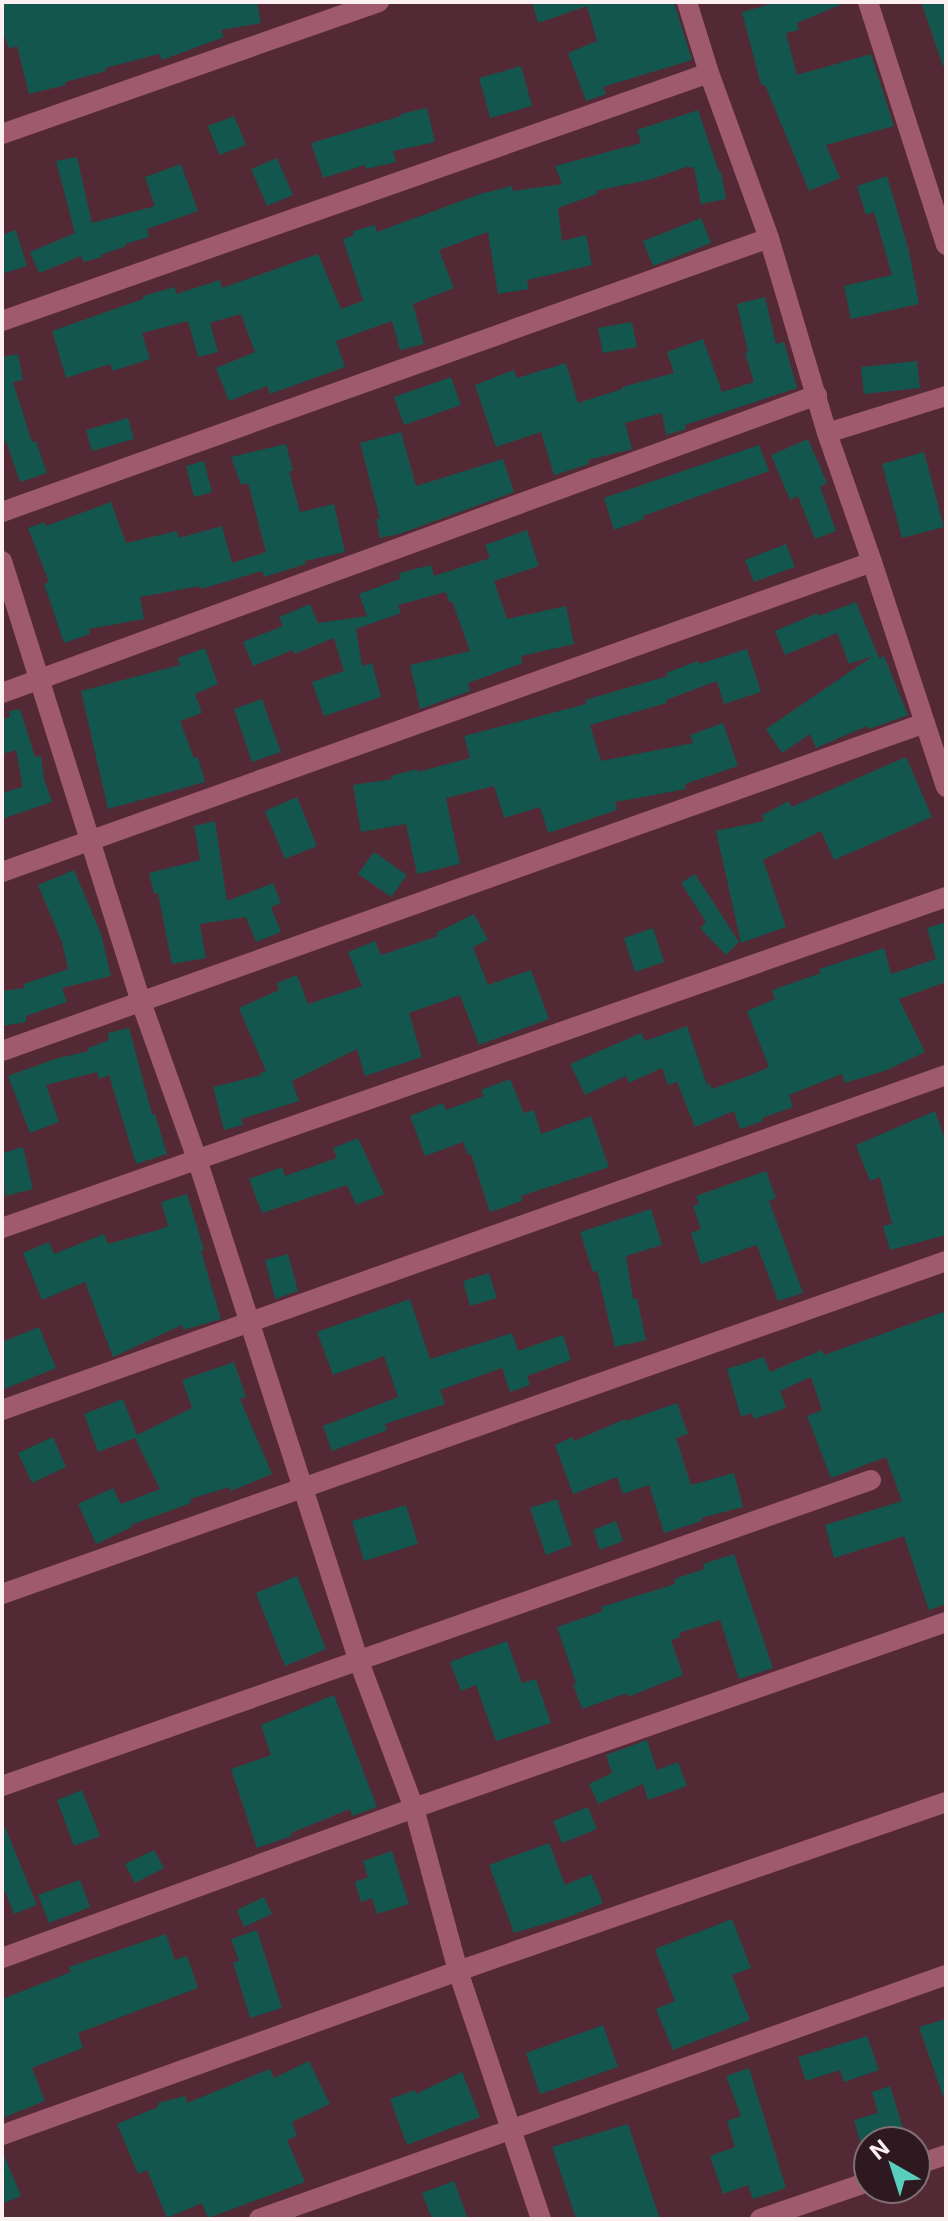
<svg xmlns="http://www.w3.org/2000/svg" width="948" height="2221" viewBox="0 0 948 2221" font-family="Inter,sans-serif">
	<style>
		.building { fill: #13564d }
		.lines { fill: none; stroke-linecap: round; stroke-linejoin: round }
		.minor { stroke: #a05a6e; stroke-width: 20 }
	</style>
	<rect width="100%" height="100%" fill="#542936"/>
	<!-- building -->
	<g class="building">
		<path d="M2 2H257L261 23 221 30 224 37 162 60 159 54 105 68 106 71 65 82 66 85 29 94 17 46 9 49 2 30Z"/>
		<path d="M532 2H674L692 60 603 87 606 94 586 101 568 53 597 41 587 6 538 23Z"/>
		<path d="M779 2H847L797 23 799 30 786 33 797 75 871 54 894 126 826 145 840 178 809 191 765 85H761L742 12Z"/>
		<path d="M921 2H946V65L943 66Z"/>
		<path d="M521 66 532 106 490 118 479 78Z"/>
		<path d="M427 108 435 142 393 151 396 162 366 169 365 165 323 178 311 143 401 116 400 114Z"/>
		<path d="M698 110 719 172H721L726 199 701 204 694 167 690 168 689 166 652 179 596 191 597 194 558 208 562 241 586 235 592 265 527 280 529 289 498 294 488 232 439 250 454 288 413 304 424 344 400 350 392 321 336 341 345 367 270 394 267 386 229 401 216 368 255 352 241 314 210 323 218 352 198 357 188 321 142 333 150 359 113 371 110 364 66 378 52 331 143 299V296L175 287 176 294 220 280 222 288 318 254 341 309 363 301 343 239 354 235 353 231 375 225 377 232 480 194 512 186 513 191 562 184 555 166 641 143 637 130Z"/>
		<path d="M234 116 246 145 219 155 208 126Z"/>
		<path d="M77 157 92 223 155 206 145 177 181 164 198 211 147 229 149 237 125 244 126 246 101 255 102 257 83 262 81 256 39 273 30 252 75 233 56 161Z"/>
		<path d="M277 158 293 195 267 206 251 169Z"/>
		<path d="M887 176 909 251 919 304 851 319 844 286 892 275 874 212 866 215 857 186Z"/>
		<path d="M701 218 711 243 653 266 643 241Z"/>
		<path d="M16 230 27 266 2 274V235Z"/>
		<path d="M765 297 776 344 784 342 797 388 685 425 686 429 666 435 662 413 625 423 632 449 588 460 589 464 554 475 541 432 496 447 475 385 514 370 517 378 566 363 578 403 622 389V387L674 373 667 352 703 339 722 392 754 382 745 353 748 352 737 304Z"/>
		<path d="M632 322 637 347 603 353 598 328Z"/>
		<path d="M18 354 23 380 13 382 32 442 36 441 47 473 20 482 6 441 2 443V357Z"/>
		<path d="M917 361 920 388 864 394 861 367Z"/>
		<path d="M451 377 461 405 404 425 394 397Z"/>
		<path d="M128 418 134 439 92 451 86 430Z"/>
		<path d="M401 432 416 486 503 459 514 492 399 534 380 538 376 519H380L360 443Z"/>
		<path d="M808 439 827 483 820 487 836 531 815 539 798 496 790 500 771 455Z"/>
		<path d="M286 444 293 471H289L300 512 334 504 345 552 305 561 306 564 264 577 262 571 201 589 200 586 140 597 144 619 89 629 90 634 64 643 44 584 49 582 28 528 45 522 46 526 111 502 126 543 177 531 179 538 222 526 232 563 266 552 248 483 241 485 231 457Z"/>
		<path d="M759 445 769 471 643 516 644 519 614 530 604 498Z"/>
		<path d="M924 452 944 527 902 538 882 464Z"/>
		<path d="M204 461 212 492 194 497 186 466Z"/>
		<path d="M527 530 539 566 494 581 507 619 566 606 574 644 521 656 523 663 468 683 470 691 420 709 410 665 470 651 452 601 449 602 446 592 398 605 401 613 356 629 362 666 372 663 381 697 324 716 312 682 344 671 334 638 294 654 293 650 253 666 243 642 283 626 279 617 310 604 318 623 367 616 359 594 400 579 399 573 431 565 434 576 490 558 485 545Z"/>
		<path d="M786 544 795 567 754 582 745 560Z"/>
		<path d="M856 602 879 658 884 656 908 715 869 729 867 726 816 748 810 734 782 753 766 729 873 656 849 664 837 633 785 655 775 631 818 613 819 616Z"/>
		<path d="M205 648 218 684 195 694 202 713 180 721 194 758 198 757 205 782 108 809 81 691 180 665 178 658Z"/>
		<path d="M747 649 761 692 724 704 717 681 666 700 667 703 590 725 601 761 693 743 690 735 723 723 738 766 685 784 686 789 615 802 617 810 548 833 540 807 504 818 494 786 446 798 460 864 417 874 406 824 361 832 353 785 392 779 391 776 417 769 418 772 470 758 464 736 586 704 585 700 668 676 666 673 698 661 699 664Z"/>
		<path d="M262 699 281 752 252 762 234 709Z"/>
		<path d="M20 709 35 757 41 756 44 779 52 802 2 819V793L22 787V783L16 750 2 754V719L10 717 9 711Z"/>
		<path d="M906 757 932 817 834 860 821 831 763 860 786 927 741 943 716 831 764 821 762 815 789 801 791 807Z"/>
		<path d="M297 797 317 846 285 859 265 811Z"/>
		<path d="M215 821 227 901 273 883 281 903 271 907 281 932 256 942 246 917 200 924 206 958 172 964 158 893 154 894 149 873 200 860 194 826Z"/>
		<path d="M374 852 407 875 391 897 358 874Z"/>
		<path d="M74 870 101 934 111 976 62 988 67 1002 26 1016V1022L2 1026V991L25 988 24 984 68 969 62 942 38 885Z"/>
		<path d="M695 874 739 942 726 955 700 928 706 922 681 883Z"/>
		<path d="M474 914 488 940 473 947 488 985 531 970 549 1019 479 1045 460 995 409 1013 422 1057 365 1076 357 1049 292 1081 299 1101 241 1119 243 1125 224 1130 213 1087 261 1075 260 1073 266 1071 239 1008 279 990 277 983 297 975 308 1004 362 986 348 952 375 941 381 955 438 936 436 933Z"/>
		<path d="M946 922V982L899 999 925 1052 887 1070 845 1083 842 1074 789 1095 793 1107 762 1118 763 1121 740 1129 734 1111 695 1127 677 1082 668 1085 662 1068 629 1083 626 1076 585 1095 570 1064 641 1033 645 1041 687 1026 707 1085 710 1084 712 1089 751 1075 769 1067 747 1011 775 999 772 990 821 973 819 969 884 948 891 974 936 959 927 928Z"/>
		<path d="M653 928 664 962 635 972 624 938Z"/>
		<path d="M129 1028 152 1114H155L167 1154 136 1164 109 1075 99 1079 97 1072 46 1085 59 1122 30 1133 8 1076 55 1059 89 1051 88 1048 109 1040 108 1033Z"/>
		<path d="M510 1079 524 1113 534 1110 541 1134 591 1116 609 1167 521 1196 522 1201 490 1212 471 1154 468 1155 463 1142 425 1156 410 1116 443 1103 446 1110 484 1096 481 1090Z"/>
		<path d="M935 1111 946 1142V1235L890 1250 883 1226 892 1224 880 1177 870 1181 856 1145Z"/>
		<path d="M358 1138 384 1194 356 1205 347 1185 262 1213 249 1179 282 1167 285 1176 337 1158 333 1148Z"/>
		<path d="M23 1147 33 1189 5 1196 2 1153Z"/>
		<path d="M766 1171 776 1198 769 1201 803 1293 778 1301 757 1245 701 1264 691 1233 701 1229 693 1206 699 1204 696 1196Z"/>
		<path d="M187 1194 204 1250 201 1251 221 1319 183 1330 182 1325 113 1357 85 1282 42 1300 23 1253 49 1242 54 1254 104 1234 108 1244 158 1230 168 1226 161 1202Z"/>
		<path d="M651 1209 662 1245 626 1256 633 1299 637 1298 646 1340 615 1347 597 1271 593 1272 580 1232Z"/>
		<path d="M288 1254 298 1291 275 1299 265 1260Z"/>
		<path d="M489 1273 497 1298 470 1306 463 1281Z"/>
		<path d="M410 1299 430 1359 512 1333 518 1351 563 1335 571 1360 527 1376 530 1385 510 1392 502 1368 440 1390 445 1404 385 1424 387 1430 332 1451 323 1426 398 1397 384 1356 333 1375 317 1332Z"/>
		<path d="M946 1311V1604L929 1610 904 1536 834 1558 825 1525 902 1501 886 1457 831 1478 807 1416 822 1410 811 1377 780 1391 786 1408 754 1419 752 1413 741 1417 727 1369 764 1357 770 1372 822 1350 824 1355Z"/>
		<path d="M39 1327 56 1368 2 1390V1342Z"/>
		<path d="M234 1362 246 1397 240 1399 272 1474 231 1491 230 1487 190 1499 191 1503 131 1525 132 1527 96 1544 78 1504 113 1488 121 1504 160 1489 135 1438 98 1452 84 1414 123 1399 137 1435 192 1408 182 1380Z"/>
		<path d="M677 1403 688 1434 676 1438 691 1485 734 1473 743 1507 701 1518 702 1521 664 1533 649 1485 623 1494 617 1477 573 1494 555 1445 572 1437 574 1441 625 1419 626 1421Z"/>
		<path d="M53 1437 66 1467 32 1483 18 1453Z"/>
		<path d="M557 1499 572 1545 546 1555 530 1508Z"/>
		<path d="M406 1505 418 1544 364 1561 352 1521Z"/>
		<path d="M616 1521 623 1541 600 1550 593 1530Z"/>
		<path d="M734 1554 773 1668 739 1679 720 1620 679 1633 681 1637 671 1640 683 1675 628 1697 627 1693 582 1709 573 1684 576 1683 557 1627 603 1611 601 1607 675 1584 674 1579 704 1569 703 1564Z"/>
		<path d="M297 1576 326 1649 285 1666 256 1593Z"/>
		<path d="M507 1641 522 1683 536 1679 551 1723 496 1741 476 1685 461 1691 450 1662Z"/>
		<path d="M334 1695 377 1807 352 1816 350 1809 291 1833 292 1836 257 1848 231 1769 271 1755 261 1725Z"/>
		<path d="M647 1740 657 1770 678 1762 687 1786 648 1800 643 1784 598 1804 589 1784 612 1773 606 1755Z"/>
		<path d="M82 1790 100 1836 74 1846 57 1800Z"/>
		<path d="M588 1807 597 1829 562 1843 553 1821Z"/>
		<path d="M2 1820 37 1905 14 1914 2 1884Z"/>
		<path d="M549 1843 565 1885 591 1874 603 1903 571 1916 514 1933 489 1865Z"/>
		<path d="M154 1850 164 1868 135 1883 125 1864Z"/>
		<path d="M392 1851 409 1904 377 1914 372 1898 361 1902 355 1882 368 1877 363 1861Z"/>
		<path d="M80 1880 90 1907 49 1923 38 1895Z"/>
		<path d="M264 1897 272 1914 244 1927 237 1910Z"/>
		<path d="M732 1919 751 1968 732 1975 750 2020 673 2050 656 2009 675 2001 655 1949Z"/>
		<path d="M257 1930 282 2008 250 2018 233 1962 239 1961 231 1939Z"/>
		<path d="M166 1934 175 1960 187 1956 198 1988 78 2033 83 2048 32 2068 45 2101 2 2118V1999L71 1972 69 1967Z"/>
		<path d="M946 2019V2095L943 2096 919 2027Z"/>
		<path d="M603 2025 618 2067 540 2094 526 2053Z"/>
		<path d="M867 2036 879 2070 844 2082 840 2070 806 2081 798 2057Z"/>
		<path d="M309 2061 330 2104 292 2122 297 2136 287 2140 305 2182 208 2218 202 2203 167 2218 147 2170 138 2174 117 2124 158 2107V2103L185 2096 187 2103 270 2069 274 2078Z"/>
		<path d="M749 2068 786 2188 753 2199 748 2185 723 2194 710 2156 735 2147 727 2121 741 2116 726 2076Z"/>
		<path d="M462 2072 480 2117 407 2145 390 2099 415 2090 416 2094Z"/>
		<path d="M890 2086 907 2141H860L854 2120 878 2113 872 2092Z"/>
		<path d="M628 2124 660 2219H576L552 2147Z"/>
		<path d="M2 2150 21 2196 2 2204Z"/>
		<path d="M454 2181 468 2219H432L422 2193Z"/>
	</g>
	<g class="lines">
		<!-- minor -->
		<g class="minor">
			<path d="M687 2 709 73 769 238 827 433 872 562 946 787"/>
			<path d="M868 2 946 245"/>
			<path d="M2 134 379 2"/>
			<path d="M2 321 709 73"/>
			<path d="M827 433 946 396"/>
			<path d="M2 512 769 238"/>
			<path d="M2 561 141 1002 197 1159 358 1659 414 1808 458 1971 541 2219"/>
			<path d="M2 693 817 395"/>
			<path d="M2 872 872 562"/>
			<path d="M2 1051 925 723"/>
			<path d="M2 1228 946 897"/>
			<path d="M2 1410 946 1075"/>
			<path d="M2 1594 946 1261"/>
			<path d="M2 1786 871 1480"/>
			<path d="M2 1958 414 1808 946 1622"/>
			<path d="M2 2135 458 1971 946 1802"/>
			<path d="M916 2165 946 2155"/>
			<path d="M259 2219 946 1975"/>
			<path d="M760 2219 868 2182"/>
		</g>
	</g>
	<!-- border -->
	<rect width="948" height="2221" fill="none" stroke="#fcf0f2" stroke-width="8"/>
	<!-- north arrow -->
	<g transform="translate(892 2165) rotate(321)"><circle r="38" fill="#2d191f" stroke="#806f73" stroke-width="2"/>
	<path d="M0-6L14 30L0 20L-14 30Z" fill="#5acebc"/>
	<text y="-12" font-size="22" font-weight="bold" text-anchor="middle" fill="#fcf0f2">N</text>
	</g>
</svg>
